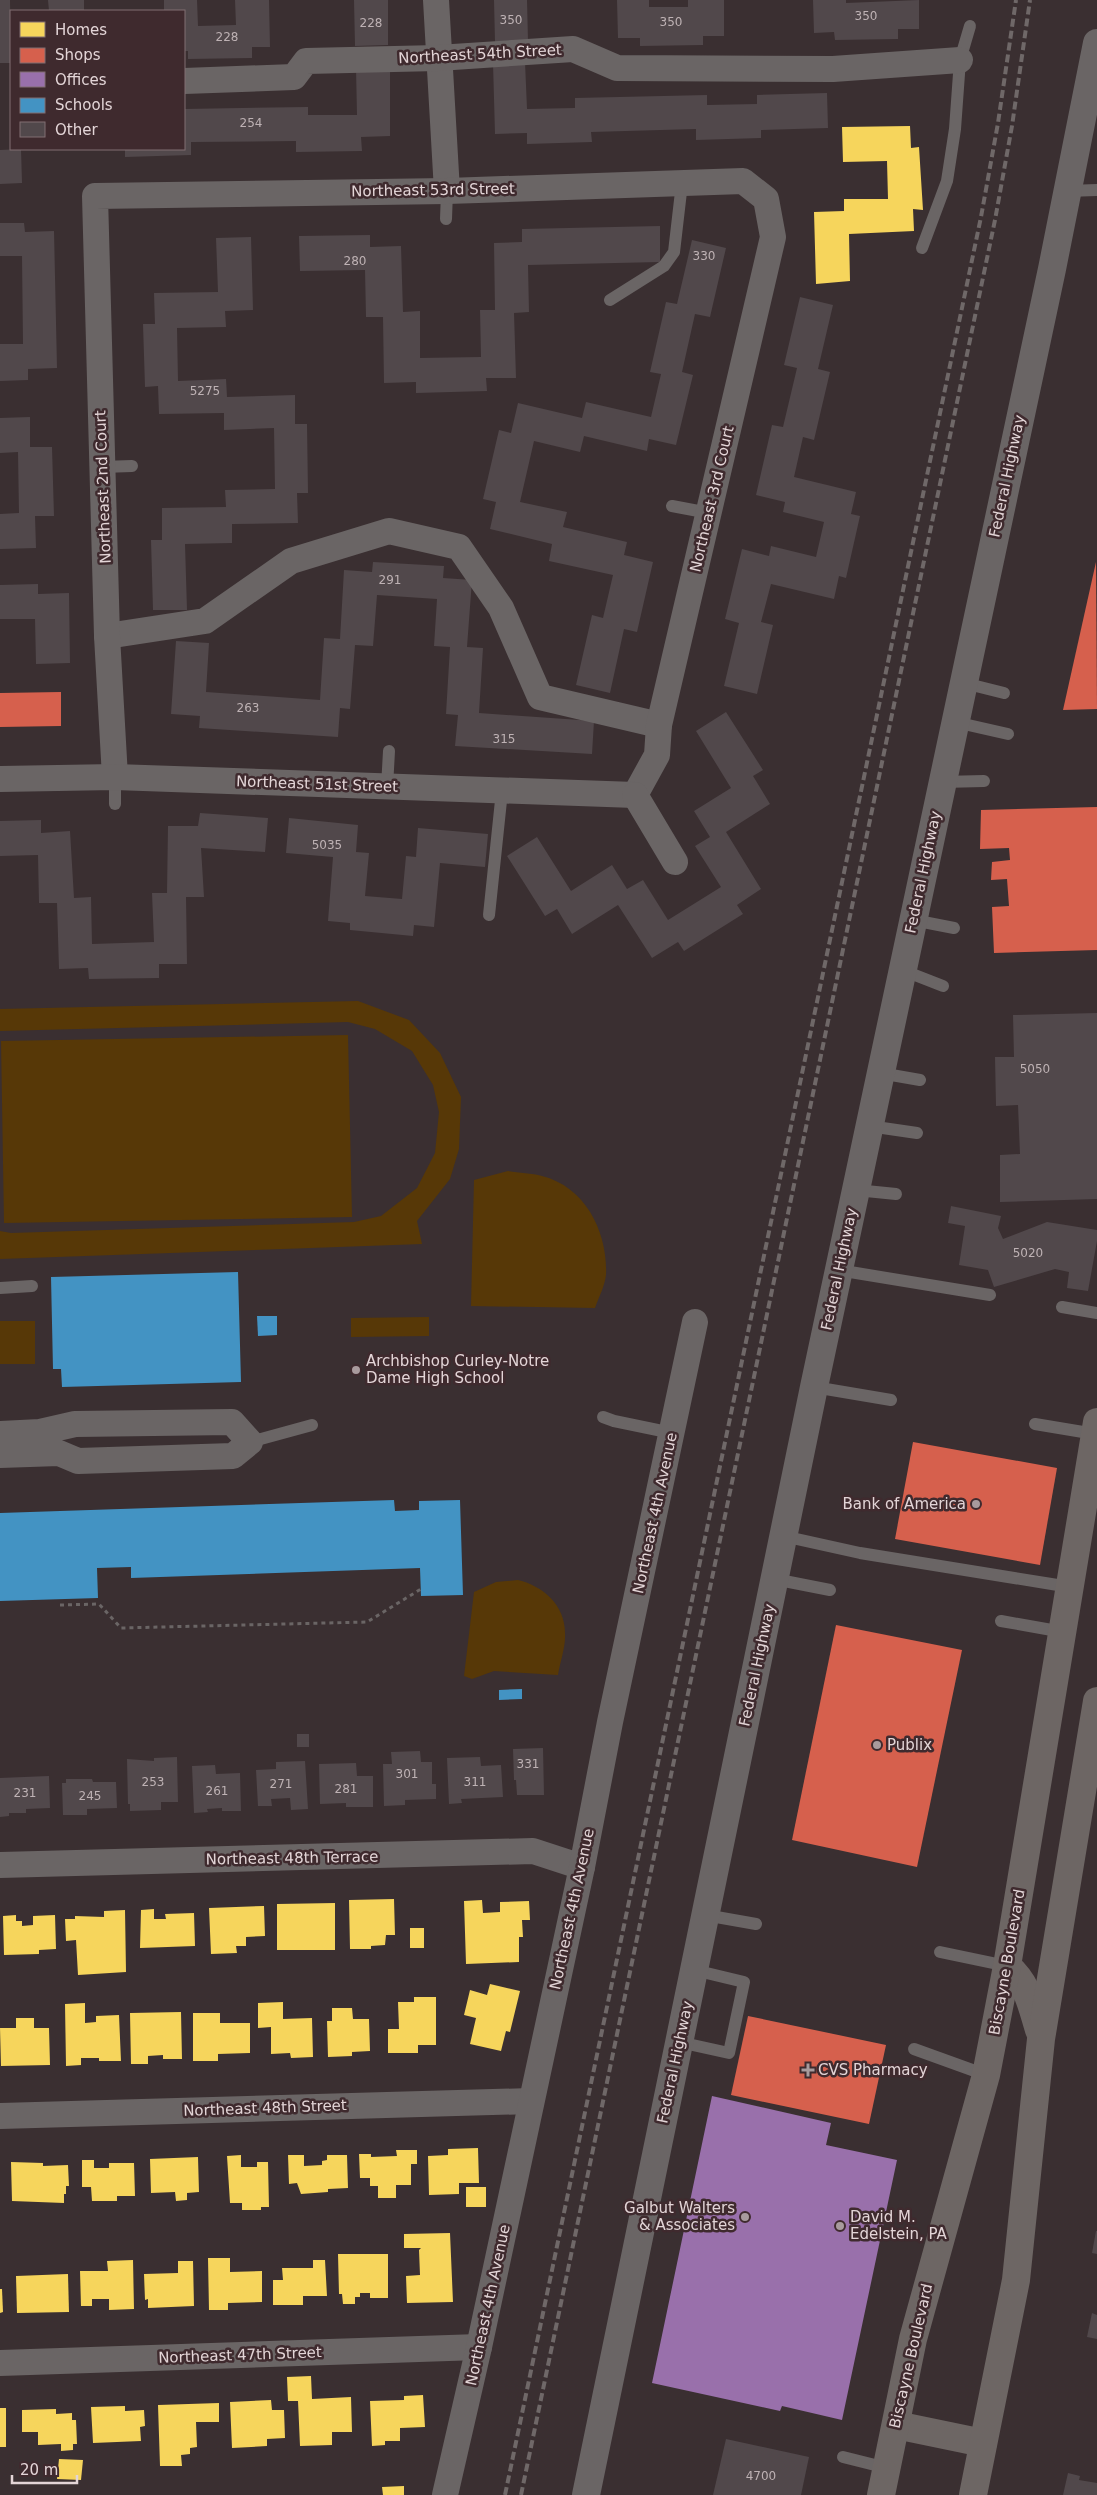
<svg xmlns="http://www.w3.org/2000/svg" width="1097" height="2495" viewBox="0 0 1097 2495" font-family="'DejaVu Sans',sans-serif">
	<style>
		.green { fill: #573807 }
		.homes { fill: #f6d55c }
		.shops { fill: #d6604d }
		.offices { fill: #9970ab }
		.schools { fill: #4393c3 }
		.building { fill: #51484b }
		.lines { fill: none; stroke-linecap: round; stroke-linejoin: round }
		.path { stroke: #6a6565; stroke-width: 3; stroke-dasharray: 4 4; stroke-linecap: butt }
		.service { stroke: #6a6565; stroke-width: 12 }
		.minor { stroke: #6a6565; stroke-width: 26 }
		.tertiary { stroke: #6a6565; stroke-width: 28 }
		.primary { stroke: #6d6664; stroke-width: 28 }
		.rail { stroke: #6f6868; stroke-width: 4; stroke-dasharray: 8 4; stroke-linecap: butt }
		.poi-dot { fill: #a89b9d; stroke: #3f2a2e; stroke-width: 2 }
		.labels { text-anchor: middle; stroke-width: 5; stroke-linejoin: round; paint-order: stroke }
		.number-label { font-size: 12px; fill: #beb2b4 }
		.street-label { font-size: 15px; fill: #e3d5d7; stroke: #3f2a2e }
		.poi-label { font-size: 15px; fill: #e3d5d7; stroke: #3f2a2e; text-anchor: start }
	</style>
	<rect width="100%" height="100%" fill="#3a2f31"/>
	<!-- green -->
	<g class="green">
		<path d="M358 1001 409 1020 440 1053 461 1097 459 1149 450 1179 417 1221 422 1244 0 1259V1231L11 1233 354 1222 381 1216 417 1188 435 1153 439 1112 433 1085 412 1051 375 1029 348 1022 0 1031V1009Z"/>
		<path d="M348 1035 352 1217 4 1223 1 1041Z"/>
		<path d="M508 1171C519 1173 532 1173 542 1176 586 1187 608 1233 606 1275 605 1285 599 1297 595 1308L471 1306 474 1180Z"/>
		<path d="M429 1317V1336L351 1337V1318Z"/>
		<rect x="0" y="1321" width="35" height="43"/>
		<path d="M518 1580C543 1586 565 1605 565 1633 566 1646 560 1662 558 1675L494 1671 472 1679 464 1676 474 1592 496 1582Z"/>
	</g>
	<!-- homes -->
	<g class="homes">
		<path d="M910 126 911 148 919 147 923 210 913 209 914 231 849 234 850 281 816 284 814 212 844 211V199H888L887 161 843 162 842 127Z"/>
		<path d="M394 1899 395 1935H386L385 1945 371 1946V1949H350L349 1900Z"/>
		<path d="M482 1900 483 1913 500 1912V1902L529 1901 530 1920H522L523 1937H519V1962L466 1964 464 1901Z"/>
		<path d="M335 1903V1950H277V1904Z"/>
		<path d="M264 1906 265 1936 246 1937V1946H236L237 1953 211 1954 209 1908Z"/>
		<path d="M154 1909V1919H166L165 1914 194 1913 195 1946 140 1948 141 1910Z"/>
		<path d="M125 1910 126 1972 78 1975 76 1940 66 1941 65 1919H75V1916L104 1917V1911Z"/>
		<path d="M16 1915V1921H22V1926L33 1925V1916L55 1915 56 1949 39 1950V1954L4 1955 3 1916Z"/>
		<rect x="410" y="1928" width="14" height="20"/>
		<path d="M490 1984 520 1991 510 2032 506 2031 501 2051 470 2044 476 2018 464 2015 470 1990 487 1995Z"/>
		<path d="M414 1997H436V2045H418V2053H388V2029H399L398 2002H414Z"/>
		<path d="M283 2002V2019L312 2018 313 2057 291 2058 290 2053 271 2054V2027L258 2028V2003Z"/>
		<path d="M85 2003V2023L96 2022V2016L119 2015 121 2061H99V2058H81V2065L66 2066 65 2004Z"/>
		<path d="M332 2008H352L353 2019H369L370 2051 352 2052V2056L328 2057 327 2021H332Z"/>
		<path d="M181 2012 182 2059H163V2055L148 2056V2064H131L130 2013Z"/>
		<path d="M193 2013H220V2023H250V2053L218 2054V2061H193Z"/>
		<path d="M16 2018H34V2028H49L50 2065 1 2066 0 2028H16Z"/>
		<path d="M478 2148 479 2183H459V2194L429 2195 428 2156 448 2155V2149Z"/>
		<path d="M396 2150H417V2164H411V2185H396V2198H378V2186H370V2178H360L359 2154H371V2157L397 2156Z"/>
		<path d="M241 2155V2167H257V2162H268L269 2207H261V2210H242V2203H230L227 2156Z"/>
		<path d="M288 2155H304V2166L322 2165V2161L327 2160V2155H347L348 2188 328 2189V2192L301 2194 297 2183 289 2184Z"/>
		<path d="M198 2157 199 2192 187 2193V2200L176 2201 175 2192 151 2193 150 2159Z"/>
		<path d="M82 2160H94V2168H109V2163H134L135 2196H117V2201H92L91 2187H82Z"/>
		<path d="M11 2162 43 2163V2166L68 2165 69 2186H66V2194H64V2203L12 2201Z"/>
		<rect x="466" y="2187" width="20" height="20"/>
		<path d="M450 2233 453 2302 407 2303 406 2276 420 2275 419 2250 421 2248H404V2234Z"/>
		<path d="M338 2254H388V2298H370V2293H360V2297H355V2304H343L342 2294H339Z"/>
		<path d="M208 2258H230V2272L262 2271V2302L228 2303V2310H209Z"/>
		<path d="M133 2260 134 2309 109 2310V2299H92V2306H81L80 2271H108L107 2261Z"/>
		<path d="M313 2260H325L327 2296H303V2305H273V2280H283L282 2268H313Z"/>
		<path d="M178 2261H193L194 2306 148 2308V2299L145 2300 144 2274 178 2273Z"/>
		<path d="M68 2274 69 2312 17 2313 16 2276Z"/>
		<path d="M0 2289H2L3 2312 0 2313Z"/>
		<path d="M311 2376 312 2399 351 2397 352 2432H332V2445L300 2446 298 2401H288L287 2377Z"/>
		<path d="M423 2395 425 2427 400 2428V2441H385V2445L372 2446 370 2401 404 2400V2396Z"/>
		<path d="M271 2400 272 2410H284L285 2438 267 2439V2446L232 2448 230 2402Z"/>
		<path d="M219 2403V2422H196L197 2447 190 2448V2454L181 2455 182 2466H160L158 2405Z"/>
		<path d="M125 2406V2411L144 2410 145 2426 140 2427 141 2441 93 2443 91 2407Z"/>
		<rect x="0" y="2408" width="6" height="39"/>
		<path d="M56 2409V2414L72 2413V2420H76L77 2444H73V2450L61 2451V2444L38 2445V2432H22V2410Z"/>
		<path d="M59 2459 83 2460 81 2480 57 2479Z"/>
		<path d="M404 2486V2495H383L382 2487Z"/>
	</g>
	<!-- shops -->
	<g class="shops">
		<path d="M1096 562 1097 709 1063 710Z"/>
		<path d="M61 692V726L0 727V693Z"/>
		<path d="M1097 807V950L994 953 992 907 1009 906 1007 879 991 880 992 862 1010 860 1009 848 980 849 981 810Z"/>
		<path d="M913 1442 1057 1468 1040 1565 895 1539Z"/>
		<path d="M836 1625 962 1650 917 1867 792 1840Z"/>
		<path d="M748 2016 886 2045 869 2124 731 2095Z"/>
	</g>
	<!-- offices -->
	<path class="offices" d="M712 2096 831 2123 826 2145 897 2160 842 2420 782 2406 780 2411 652 2383Z"/>
	<!-- schools -->
	<g class="schools">
		<path d="M238 1272 241 1382 62 1387 61 1369H53L51 1277Z"/>
		<path d="M257 1316H277V1335L258 1336Z"/>
		<path d="M394 1500 395 1511 419 1510V1501L460 1500 463 1595 421 1596 420 1568 131 1578V1567L97 1568 98 1598 0 1601V1513Z"/>
		<path d="M522 1689V1699L499 1700V1690Z"/>
	</g>
	<!-- building -->
	<g class="building">
		<path d="M0 0H10L11 63H0Z"/>
		<path d="M48 0H84V11H49Z"/>
		<path d="M164 0H197L198 26 236 25 235 0H269L270 47H252V58L188 59V51H184V11H164Z"/>
		<path d="M354 0H388V45L355 46Z"/>
		<path d="M494 0H527L528 41 495 42Z"/>
		<path d="M617 0H649V7H688V0H724V36H703V45L640 46V38H618Z"/>
		<path d="M813 0H846V3L919 0V29H898V39L835 40 834 32 814 33Z"/>
		<path d="M525 62 527 109 575 108V98L707 95V105L757 104V95L827 93 828 128 761 130V138L696 140V129L591 132 592 142 527 144V133L495 134 493 63Z"/>
		<path d="M390 67V136L361 137 362 151 296 152V141L191 142V155L125 157V149H184V109L308 107V115H357L356 68Z"/>
		<path d="M21 149 22 183 0 184V150Z"/>
		<path d="M0 223H24L25 232 54 231 57 368 28 369V380L0 381V344H23L22 256H0Z"/>
		<path d="M660 226V262L528 265 529 312 514 313 516 378H486L487 391 416 393V382L384 383 383 317H366L365 270 300 271 299 236 370 235V247L401 246 403 312 420 311V358L481 357 480 310H495L494 243 522 242V229Z"/>
		<path d="M251 237 253 310 225 311 226 327 177 328 178 381 226 379 227 397 295 395V424H307L308 493H297L298 523 232 524V543L185 544 187 610H153L151 540H162V508L226 507 225 490 275 489 274 428 224 430V413L159 414 158 386 145 387 143 324H155L154 293 218 292 216 238Z"/>
		<path d="M692 240 726 248 710 317 695 314 682 372 693 375 676 445 649 439 647 451 584 436 580 452 534 441 520 502 567 512 563 527 627 542 624 555 653 562 637 632 624 629 610 693 576 685 592 615 603 618 613 575 549 561 552 544 490 529 496 502 483 499 499 430 511 433 518 403 582 418 586 402 651 417 661 374 650 372 666 302 677 304Z"/>
		<path d="M800 297 833 305 818 369 830 372 814 440 803 437 794 477 856 492 851 514 860 516 846 578 839 576 834 599 771 584 761 622 773 625 757 694 724 686 739 623 725 619 742 549 769 556 771 546 816 557 824 522 783 512 785 502 756 495 772 425 783 427 797 368 784 365Z"/>
		<path d="M30 417V447H52L54 516H35L36 548 0 549V514L19 513 18 452 0 453V418Z"/>
		<path d="M373 562 444 566 443 578 472 580 467 647 483 648 479 713 594 721 592 754 455 746 458 715 446 714 450 647 434 646 437 599 377 595 373 646 355 645 350 709 340 708 338 737 199 728 200 716 171 714 176 641 209 643 206 692 320 700 324 638 340 639 344 570 372 572Z"/>
		<path d="M38 584V594L69 593 70 663 36 664 35 619H0V585Z"/>
		<path d="M726 712 763 770 753 776 770 804 726 832 761 889 737 905 743 914 684 951 678 942 652 958 618 905 572 934 557 909 545 916 507 856 537 837 571 891 612 865 627 889 643 880 668 920 721 887 695 846 710 837 694 811 731 788 696 731Z"/>
		<path d="M200 813 268 818 265 852 201 848 204 897H186L187 964H159V978L89 979 88 968 59 969 57 903H39L38 855 0 856V821L41 820V833L70 831 74 898 91 897 92 944 154 942 152 893H167L168 826H198Z"/>
		<path d="M289 818 358 825 356 852 369 853 365 896 402 899 406 856 416 857 418 828 488 834 485 867 440 863 434 927 414 925 413 936 350 930V923L328 921 333 857 286 853Z"/>
		<path d="M1097 1013V1199L1000 1202V1155L1020 1154 1018 1105 996 1106 995 1057H1014L1013 1015Z"/>
		<path d="M951 1206 1001 1216 998 1228 1003 1239 1047 1222 1097 1230V1241L1088 1291 1067 1288 1069 1272 1055 1269 994 1287 988 1270 959 1265 965 1226 948 1223Z"/>
		<rect x="297" y="1734" width="12" height="13"/>
		<path d="M543 1748 544 1795H517L516 1780H514L513 1749Z"/>
		<path d="M420 1751 421 1762H432V1784H436V1799L405 1800V1805L384 1806 383 1764H392L391 1752Z"/>
		<path d="M177 1757 178 1802H161V1810L130 1811V1804H128L127 1759 154 1761V1758Z"/>
		<path d="M480 1757 481 1766 501 1765 503 1797 461 1799 462 1803 449 1804 447 1758Z"/>
		<path d="M305 1761 308 1809 291 1810 290 1798 271 1799 272 1806H258L256 1770 276 1769V1762Z"/>
		<path d="M356 1763 357 1776H373V1807H346V1803L320 1804 319 1764Z"/>
		<path d="M215 1765 216 1774 240 1773 241 1811H222V1808L207 1809 208 1812 194 1813 192 1766Z"/>
		<path d="M49 1776 50 1808 26 1809V1813H9V1816L0 1817V1778Z"/>
		<path d="M66 1779H92L93 1782H116L117 1808 87 1809V1815H63L62 1783H66Z"/>
		<path d="M1096 2231H1097V2254L1092 2253Z"/>
		<path d="M1092 2313 1097 2315V2339L1087 2337Z"/>
		<path d="M726 2439 809 2457 801 2495H713Z"/>
		<path d="M1068 2473 1080 2476 1079 2480 1097 2483V2495H1063Z"/>
	</g>
	<g class="lines">
		<!-- path -->
		<path class="path" d="M60 1605 99 1604 121 1628 367 1622 421 1589"/>
		<!-- service -->
		<g class="service">
			<path d="M1067 191 1097 190"/>
			<path d="M446 219 447 191"/>
			<path d="M922 248 947 181 955 129 960 60 970 26"/>
			<path d="M610 300 664 266 674 252 682 183"/>
			<path d="M102 467 132 466"/>
			<path d="M672 506 709 513"/>
			<path d="M964 683 1004 693"/>
			<path d="M955 722 1008 734"/>
			<path d="M115 777V804"/>
			<path d="M942 782 984 781"/>
			<path d="M387 787 389 751"/>
			<path d="M489 915 502 791"/>
			<path d="M913 920 954 928"/>
			<path d="M902 970 943 986"/>
			<path d="M880 1073 920 1080"/>
			<path d="M869 1126 917 1133"/>
			<path d="M856 1190 896 1194"/>
			<path d="M838 1270 990 1295"/>
			<path d="M0 1288 32 1286"/>
			<path d="M1062 1307 1097 1313"/>
			<path d="M814 1387 891 1400"/>
			<path d="M603 1417 614 1421 672 1433"/>
			<path d="M1035 1424 1095 1434"/>
			<path d="M250 1442 312 1425"/>
			<path d="M783 1536 860 1553 1070 1587"/>
			<path d="M774 1579 830 1590"/>
			<path d="M1001 1621 1063 1632"/>
			<path d="M705 1915 756 1924"/>
			<path d="M940 1952 1007 1966"/>
			<path d="M679 2042 729 2053 744 1982 694 1970"/>
			<path d="M914 2049 986 2075"/>
			<path d="M843 2457 887 2468"/>
		</g>
		<!-- minor -->
		<g class="minor">
			<path d="M436 0 447 191"/>
			<path d="M184 81 294 77 306 61 438 58 573 49 617 68 833 69 960 60"/>
			<path d="M107 636 205 621 291 561 389 531 459 547 501 608 540 697 659 725"/>
			<path d="M115 777 107 636 95 196 447 191 743 181 766 199 773 237 659 725 657 755 635 795"/>
			<path d="M0 779 115 777 635 795"/>
			<path d="M635 795 675 862"/>
			<path d="M0 1434 40 1432 75 1424 232 1422 250 1442 233 1456 78 1461 59 1453 0 1455"/>
			<path d="M0 1865 533 1851 582 1867"/>
			<path d="M0 2116 531 2101"/>
			<path d="M0 2363 479 2347"/>
			<path d="M445 2495 479 2347 582 1867 610 1722 695 1322"/>
		</g>
		<!-- tertiary -->
		<path class="tertiary" d="M586 2495 814 1387 1052 269 1097 43"/>
		<!-- primary -->
		<g class="primary">
			<path d="M1007 1966C1028 1984 1031 2004 1039 2030"/>
			<path d="M896 2425 983 2443"/>
			<path d="M881 2495 913 2339 986 2075 1007 1966 1097 1422"/>
			<path d="M973 2495 1016 2280 1041 2039 1097 1701"/>
		</g>
		<!-- rail -->
		<g class="rail">
			<path d="M505 2495 981 217 998 123 1016 0"/>
			<path d="M521 2495 995 220 1012 126 1030 0"/>
		</g>
	</g>
	<!-- markers -->
	<g class="poi-dot">
		<circle cx="356" cy="1370" r="5"/>
		<circle cx="976" cy="1504" r="5"/>
		<circle cx="877" cy="1745" r="5"/>
		<path d="M805.5 2062.5h5v5h5v5h-5v5h-5v-5h-5v-5h5z"/>
		<circle cx="745" cy="2217" r="5"/>
		<circle cx="840" cy="2226" r="5"/>
	</g>
	<g class="labels">
		<!-- number labels -->
		<g class="number-label">
			<text x="866" y="20">350</text>
			<text x="511" y="24">350</text>
			<text x="671" y="26">350</text>
			<text x="371" y="27">228</text>
			<text x="227" y="41">228</text>
			<text x="251" y="127">254</text>
			<text x="704" y="260">330</text>
			<text x="355" y="265">280</text>
			<text x="205" y="395">5275</text>
			<text x="390" y="584">291</text>
			<text x="248" y="712">263</text>
			<text x="504" y="743">315</text>
			<text x="327" y="849">5035</text>
			<text x="1035" y="1073">5050</text>
			<text x="1028" y="1257">5020</text>
			<text x="528" y="1768">331</text>
			<text x="407" y="1778">301</text>
			<text x="153" y="1786">253</text>
			<text x="475" y="1786">311</text>
			<text x="281" y="1788">271</text>
			<text x="346" y="1793">281</text>
			<text x="217" y="1795">261</text>
			<text x="25" y="1797">231</text>
			<text x="90" y="1800">245</text>
			<text x="761" y="2480">4700</text>
		</g>
		<!-- street labels -->
		<g class="street-label">
			<text transform="translate(480 54) rotate(-3)" y="5">Northeast 54th Street</text>
			<text transform="translate(433 190) rotate(-1)" y="5">Northeast 53rd Street</text>
			<text transform="translate(1007 476) rotate(-78)" y="5">Federal Highway</text>
			<text transform="translate(103 487) rotate(-92)" y="5">Northeast 2nd Court</text>
			<text transform="translate(712 499) rotate(-77)" y="5">Northeast 3rd Court</text>
			<text transform="translate(317 784) rotate(2)" y="5">Northeast 51st Street</text>
			<text transform="translate(923 872) rotate(-78)" y="5">Federal Highway</text>
			<text transform="translate(839 1269) rotate(-78)" y="5">Federal Highway</text>
			<text transform="translate(655 1513) rotate(-78)" y="5">Northeast 4th Avenue</text>
			<text transform="translate(757 1665) rotate(-78)" y="5">Federal Highway</text>
			<text transform="translate(292 1858) rotate(-1)" y="5">Northeast 48th Terrace</text>
			<text transform="translate(572 1909) rotate(-78)" y="5">Northeast 4th Avenue</text>
			<text transform="translate(1007 1962) rotate(-80)" y="5">Biscayne Boulevard</text>
			<text transform="translate(675 2062) rotate(-78)" y="5">Federal Highway</text>
			<text transform="translate(265 2108) rotate(-2)" y="5">Northeast 48th Street</text>
			<text transform="translate(488 2305) rotate(-78)" y="5">Northeast 4th Avenue</text>
			<text transform="translate(240 2355) rotate(-2)" y="5">Northeast 47th Street</text>
			<text transform="translate(911 2356) rotate(-77)" y="5">Biscayne Boulevard</text>
		</g>
		<!-- poi labels -->
		<g class="poi-label">
			<text x="366" y="1366">Archbishop Curley-Notre<tspan x="366" dy="17">Dame High School</tspan></text>
			<text x="966" y="1509" text-anchor="end">Bank of America</text>
			<text x="887" y="1750">Publix</text>
			<text x="818" y="2075">CVS Pharmacy</text>
			<text x="735" y="2213" text-anchor="end">Galbut Walters<tspan x="735" dy="17">&amp; Associates</tspan></text>
			<text x="850" y="2222">David M.<tspan x="850" dy="17">Edelstein, PA</tspan></text>
		</g>
	</g>
	<!-- legend -->
	<rect x="10" y="10" width="175" height="140" fill="#3f2a2e" stroke="#816e72"/>
	<rect x="20" y="22" width="25" height="15" fill="#f6d55c" stroke="#816e72"/>
	<text x="55" y="35" font-size="15" fill="#e3d5d7">Homes</text>
	<rect x="20" y="48" width="25" height="15" fill="#d6604d" stroke="#816e72"/>
	<text x="55" y="60" font-size="15" fill="#e3d5d7">Shops</text>
	<rect x="20" y="72" width="25" height="15" fill="#9970ab" stroke="#816e72"/>
	<text x="55" y="85" font-size="15" fill="#e3d5d7">Offices</text>
	<rect x="20" y="98" width="25" height="15" fill="#4393c3" stroke="#816e72"/>
	<text x="55" y="110" font-size="15" fill="#e3d5d7">Schools</text>
	<rect x="20" y="122" width="25" height="15" fill="#51484b" stroke="#816e72"/>
	<text x="55" y="135" font-size="15" fill="#e3d5d7">Other</text>
	<!-- scale -->
	<path d="M12 2475v8h65v-8" fill="none" stroke="#e3d5d7" stroke-width="2.5"/>
	<text x="20" y="2475" font-size="15" fill="#e3d5d7" stroke="#3f2a2e" stroke-width="4" paint-order="stroke">20 m</text>
</svg>
